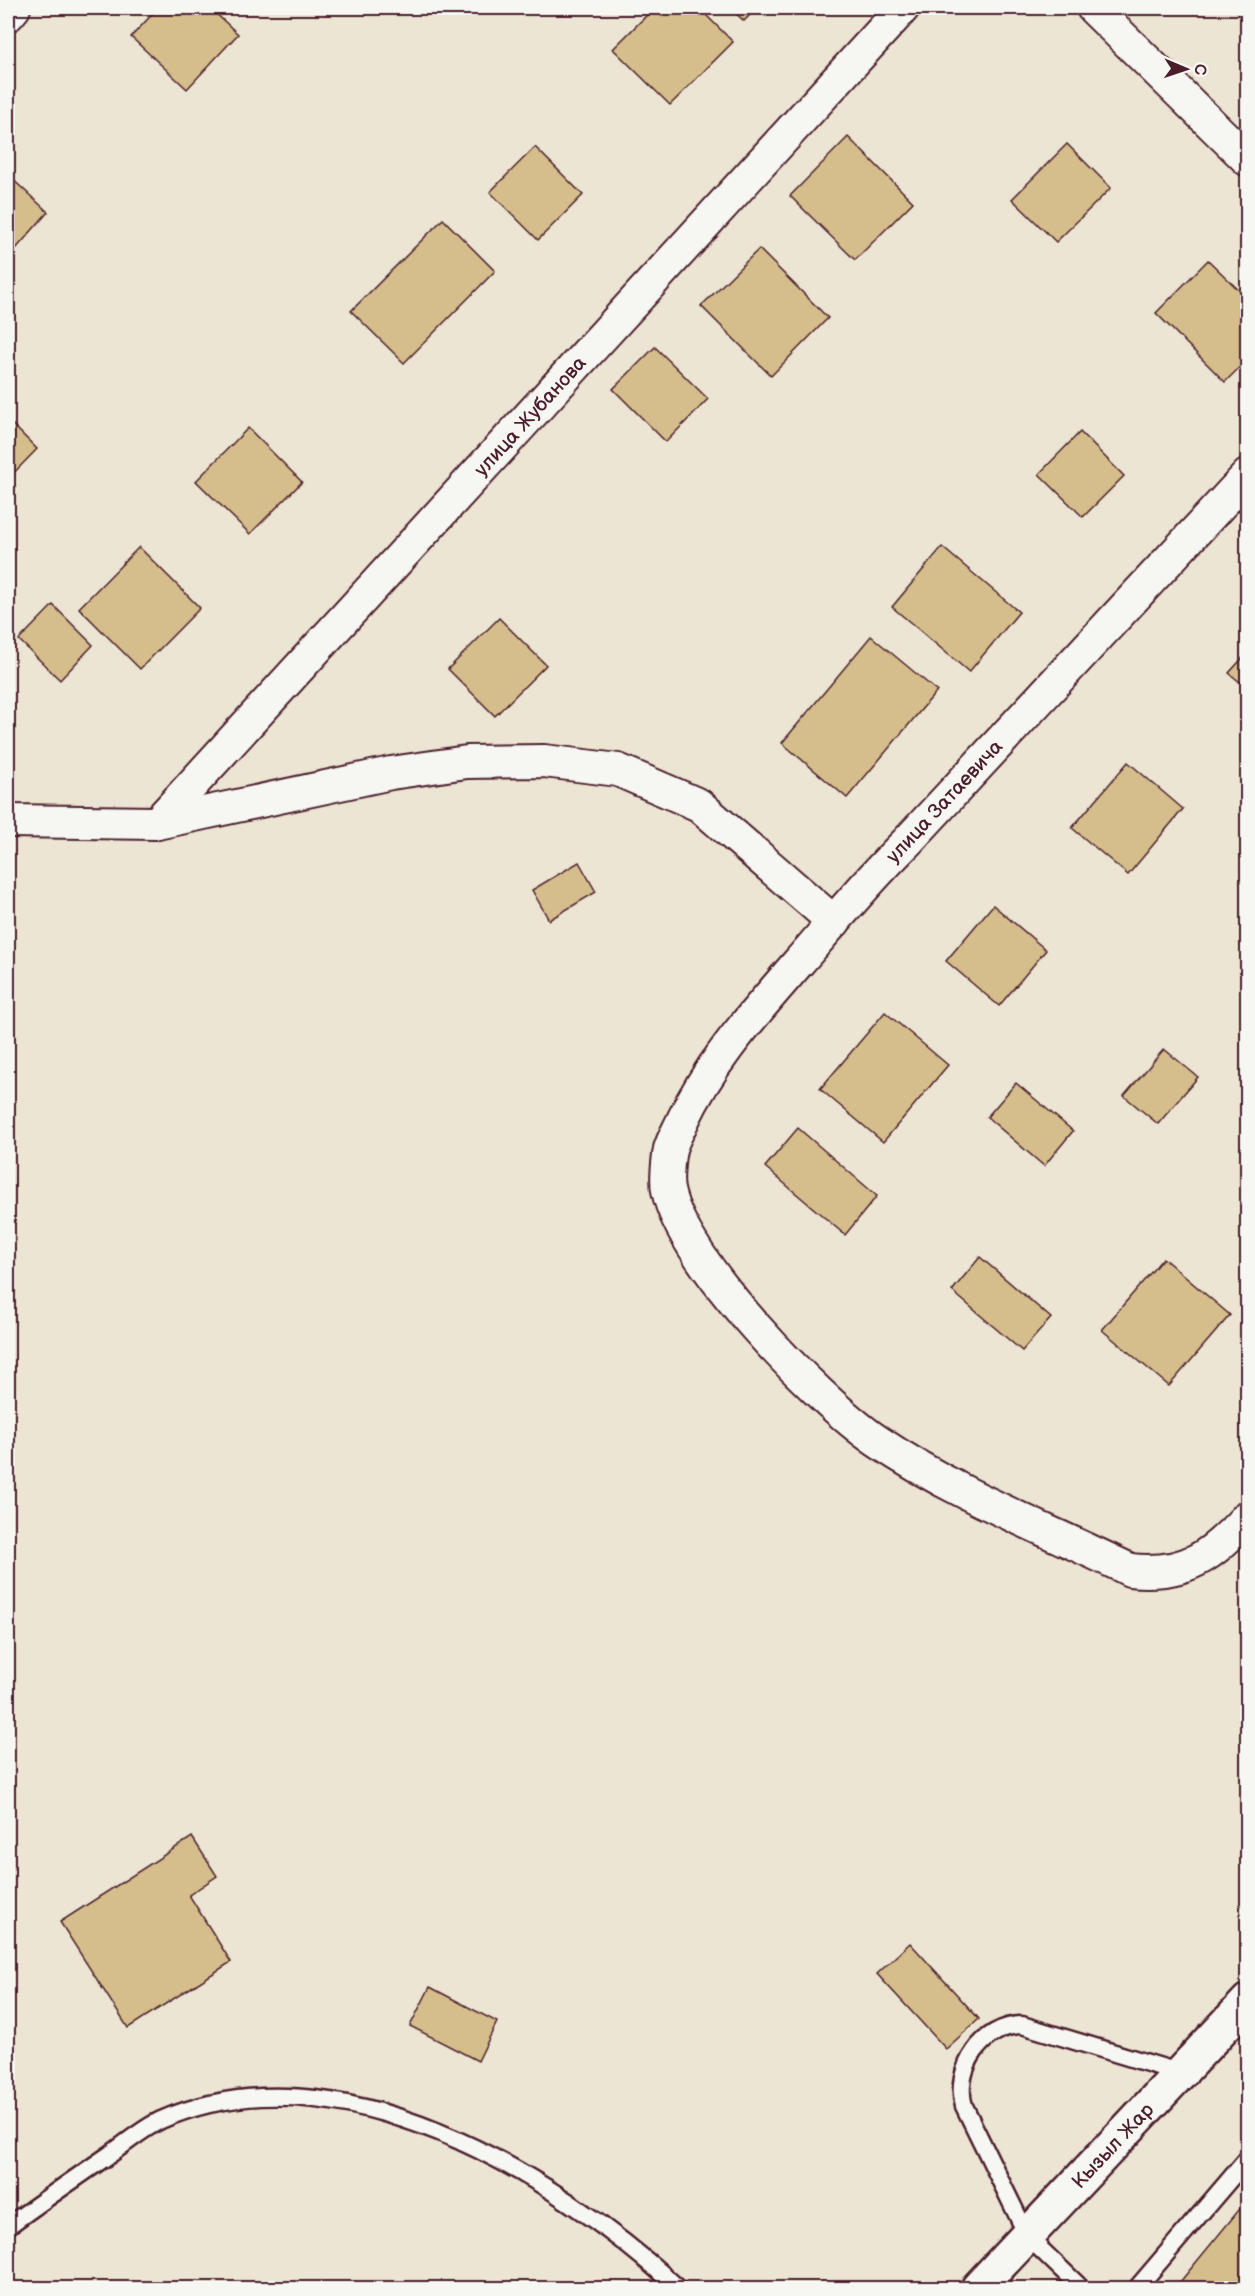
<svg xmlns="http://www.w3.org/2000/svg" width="1255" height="2296" viewBox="0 0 1255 2296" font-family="'Balsamiq Sans',sans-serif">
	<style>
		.building { fill: #d5bd8c; stroke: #4a1f2b; stroke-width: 1.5 }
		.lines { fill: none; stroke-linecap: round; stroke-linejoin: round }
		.lane-casing { stroke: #4a1f2b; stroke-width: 21 }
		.street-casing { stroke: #4a1f2b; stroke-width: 36 }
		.secondary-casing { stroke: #4a1f2b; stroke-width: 38 }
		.lane { stroke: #f6f6f2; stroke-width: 16 }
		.street { stroke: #f6f6f2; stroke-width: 32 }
		.secondary { stroke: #f6f6f2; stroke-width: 33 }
		.labels { text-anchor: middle; stroke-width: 4.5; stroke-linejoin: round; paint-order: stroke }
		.street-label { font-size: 20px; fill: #4a1f2b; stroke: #f6f6f2 }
	</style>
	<rect width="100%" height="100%" fill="#ece5d3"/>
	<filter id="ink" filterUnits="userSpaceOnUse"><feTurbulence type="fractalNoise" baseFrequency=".0167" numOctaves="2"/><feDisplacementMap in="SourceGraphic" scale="12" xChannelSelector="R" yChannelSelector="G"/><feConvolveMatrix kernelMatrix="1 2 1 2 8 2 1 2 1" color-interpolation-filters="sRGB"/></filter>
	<g filter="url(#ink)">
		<!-- building -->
		<g class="building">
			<path d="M158 8H210L238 34 187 89 131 37Z"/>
			<path d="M654 8H699L733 42 670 105 613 49Z"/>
			<path d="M730 8H757L744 21Z"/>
			<path d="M848 137 913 202 855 260 790 196Z"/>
			<path d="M1067 144 1111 188 1056 242 1012 199Z"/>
			<path d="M535 147 583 195 538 240 490 192Z"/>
			<path d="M8 175 48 212 8 258Z"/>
			<path d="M443 219 495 271 404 363 351 311Z"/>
			<path d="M759 249 828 318 771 376 701 306Z"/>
			<path d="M1208 260 1248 299V359L1225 382 1156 313Z"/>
			<path d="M655 347 708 399 666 442 613 389Z"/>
			<path d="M8 420 37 449 8 479Z"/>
			<path d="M248 428 302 482 250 534 196 481Z"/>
			<path d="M1080 432 1124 476 1083 517 1039 474Z"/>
			<path d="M139 547 200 608 140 669 79 608Z"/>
			<path d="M942 547 1019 612 969 672 892 607Z"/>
			<path d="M53 605 93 645 60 680 19 640Z"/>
			<path d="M499 618 546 665 495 716 448 669Z"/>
			<path d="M871 636 937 691 847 798 782 743Z"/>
			<path d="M1248 652V689L1229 673Z"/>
			<path d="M1128 762 1183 809 1128 875 1072 828Z"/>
			<path d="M579 862 596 892 549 920 532 890Z"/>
			<path d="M993 905 1046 950 999 1006 946 961Z"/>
			<path d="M885 1012 948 1065 883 1142 820 1089Z"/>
			<path d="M1164 1049 1198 1077 1158 1124 1124 1096Z"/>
			<path d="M1016 1083 1073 1131 1044 1166 987 1117Z"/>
			<path d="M798 1128 877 1196 845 1235 765 1167Z"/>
			<path d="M980 1257 1051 1318 1022 1351 952 1291Z"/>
			<path d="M1163 1258 1230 1315 1169 1386 1102 1330Z"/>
			<path d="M192 1837 217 1876 189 1895 231 1962 128 2028 60 1922Z"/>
			<path d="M910 1943 979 2019 946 2049 877 1974Z"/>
			<path d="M430 1987 497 2022 478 2061 410 2026Z"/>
			<path d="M1248 2199V2288H1175Z"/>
		</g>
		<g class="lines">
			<!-- lane casing -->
			<g class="lane-casing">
				<g id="lane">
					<path d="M8 2226C42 2201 77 2177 112 2153 127 2142 144 2128 161 2120 337 2043 551 2172 678 2288"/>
					<path d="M1081 2288 1028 2237 964 2106C953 2069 983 2025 1022 2025L1181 2073"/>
					<path d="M1137 2288 1248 2158"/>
				</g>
			</g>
			<!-- street casing -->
			<g class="street-casing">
				<g id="street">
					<path d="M1093 8 1248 160"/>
					<path d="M8 15 14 8"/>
					<path d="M1248 475 906 843C867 881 833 923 797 964 755 1013 711 1060 683 1120 679 1129 673 1139 670 1149 668 1159 666 1180 668 1190 682 1261 818 1401 877 1441 955 1494 1046 1529 1130 1570 1186 1576 1212 1556 1248 1516"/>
					<path d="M8 821 157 823 391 773 467 762 544 761 618 770 699 805 834 922"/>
					<path id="s1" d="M157 823 903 8"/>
				</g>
			</g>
			<!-- secondary casing -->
			<g class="secondary-casing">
				<g id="secondary">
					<path id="s2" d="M978 2288 1248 2001"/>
				</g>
			</g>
			<!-- lane -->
			<use href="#lane" class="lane"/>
			<!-- street -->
			<use href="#street" class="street"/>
			<!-- secondary -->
			<use href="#secondary" class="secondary"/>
		</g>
	</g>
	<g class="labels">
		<!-- street labels -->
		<g class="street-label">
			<text dy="7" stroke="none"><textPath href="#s1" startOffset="552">улица Жубанова</textPath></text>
			<text transform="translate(944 801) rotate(-47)" y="7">улица Затаевича</text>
			<text dy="7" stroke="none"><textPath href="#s2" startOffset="196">Кызыл Жар</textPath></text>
		</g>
	</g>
	<!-- margin -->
	<rect width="1255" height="2296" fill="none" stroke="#f6f6f2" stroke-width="30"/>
	<rect x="15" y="15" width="1225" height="2266" fill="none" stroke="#4a1f2b" stroke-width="2" filter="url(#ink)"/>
	<!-- north arrow -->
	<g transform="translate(1186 69) rotate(92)" stroke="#f6f6f2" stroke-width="4.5" paint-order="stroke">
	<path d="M0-4.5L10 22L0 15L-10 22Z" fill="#4a1f2b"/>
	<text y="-9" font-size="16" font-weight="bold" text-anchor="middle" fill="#4a1f2b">С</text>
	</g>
</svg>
